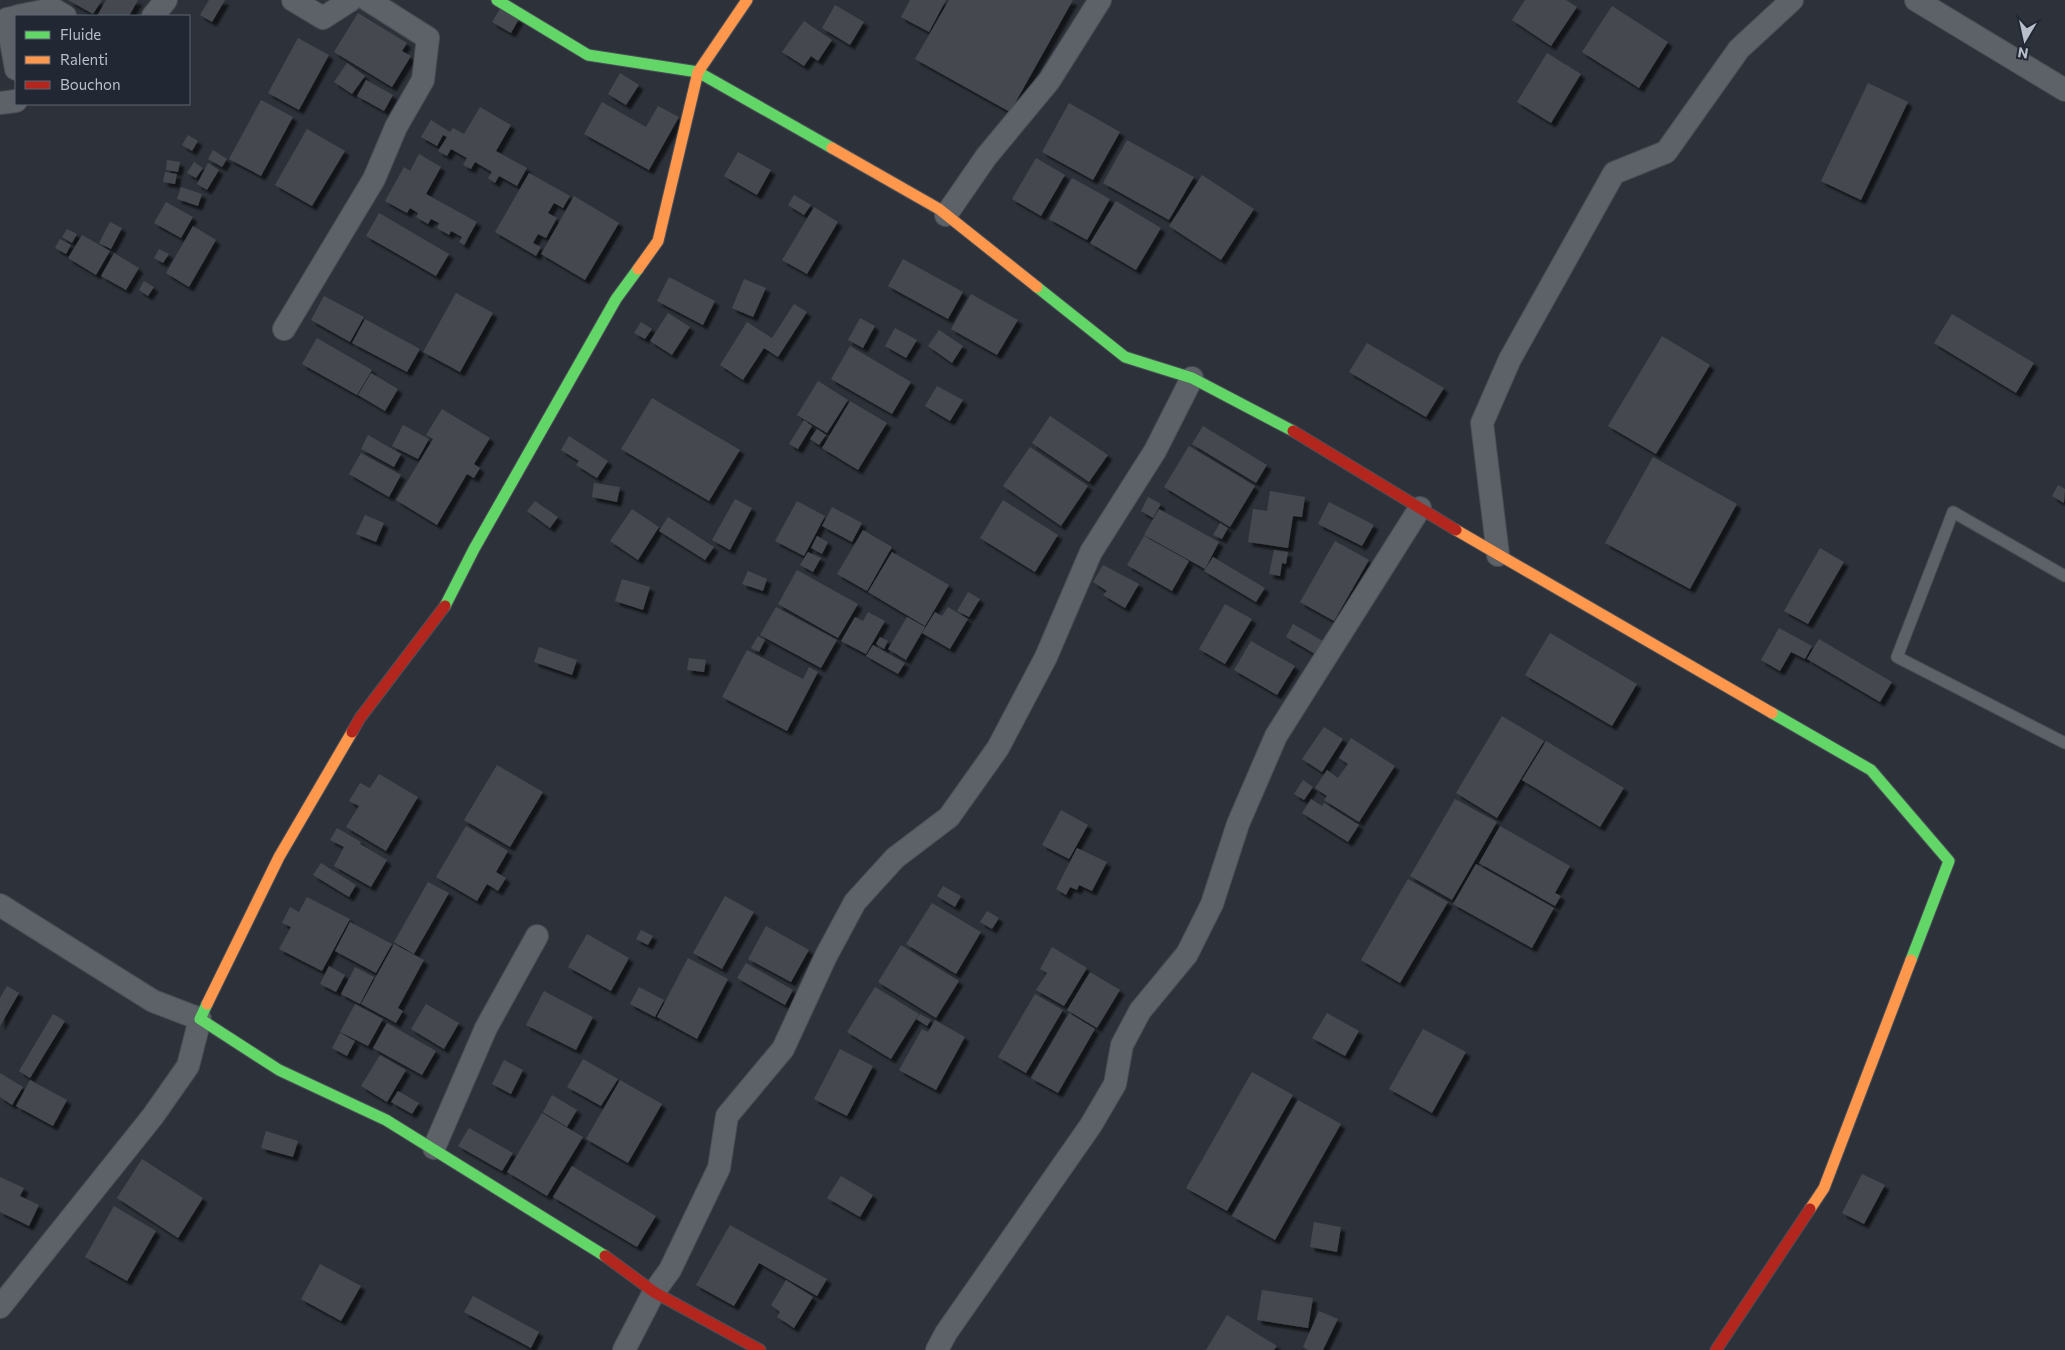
<svg xmlns="http://www.w3.org/2000/svg" width="2065" height="1350" viewBox="0 0 2065 1350" font-family="Commissioner,sans-serif">
	<style>
		.building { fill: #454950; filter: url(#shadow) }
		.lines { fill: none; stroke-linecap: round; stroke-linejoin: round }
		.lane-casing { stroke: #494d53; stroke-width: 13 }
		.street-casing { stroke: #494d53; stroke-width: 24 }
		.fast-casing { stroke: #4b4f57; stroke-width: 13 }
		.slow-casing { stroke: #4b4f57; stroke-width: 13 }
		.jam-casing { stroke: #4b4f57; stroke-width: 13 }
		.lane { stroke: #5d6168; stroke-width: 11 }
		.street { stroke: #5d6168; stroke-width: 22 }
		.fast { stroke: #63d668; stroke-width: 11 }
		.slow { stroke: #ff974d; stroke-width: 11 }
		.jam { stroke: #b3261e; stroke-width: 11 }
	</style>
	<defs>
		<filter id="shadow"><feDropShadow dx="4.5" dy="4.5" stdDeviation="1" flood-color="#0009"/></filter>
	</defs>
	<rect width="100%" height="100%" fill="#2d323a"/>
	<!-- building -->
	<g class="building">
		<path d="M68 0H102L93 14Z"/>
		<path d="M106 0H138L129 16H97Z"/>
		<path d="M209 0H225L212 22 200 15Z"/>
		<path d="M910 0H946L929 32 901 17Z"/>
		<path d="M949 0H1073L1010 112 915 59Z"/>
		<path d="M1525 0H1566L1577 7 1551 46 1512 20Z"/>
		<path d="M835 5 864 22 850 45 822 28Z"/>
		<path d="M1612 6 1668 42 1639 88 1582 52Z"/>
		<path d="M500 9 519 19 511 33 492 22Z"/>
		<path d="M358 13 407 43 402 51 411 56 392 87 334 52Z"/>
		<path d="M804 21 832 40 818 61 811 56 804 66 782 52Z"/>
		<path d="M298 38 329 55 299 110 268 93Z"/>
		<path d="M1547 53 1581 74 1551 123 1517 102Z"/>
		<path d="M347 63 365 76 352 94 334 82Z"/>
		<path d="M620 73 639 85 626 105 608 94Z"/>
		<path d="M366 80 393 95 384 111 357 96Z"/>
		<path d="M1868 83 1908 102 1861 200 1821 181Z"/>
		<path d="M261 100 293 117 261 176 229 159Z"/>
		<path d="M602 102 646 127 658 106 679 117 649 170 584 134Z"/>
		<path d="M1069 103 1120 132 1093 180 1042 152Z"/>
		<path d="M480 107 511 125 496 151 527 168 517 186 499 176 495 183 488 178 492 172 475 162 471 169 463 165 467 158 451 149 447 156 438 151 447 137 443 135 437 146 421 137 431 120 450 132 453 128 464 134Z"/>
		<path d="M307 129 345 151 312 206 275 185Z"/>
		<path d="M188 135 198 141 192 151 182 145Z"/>
		<path d="M1127 140 1194 177 1169 220 1103 183Z"/>
		<path d="M213 150 227 159 222 167 208 159Z"/>
		<path d="M738 152 771 170 757 195 724 176Z"/>
		<path d="M419 154 441 167 426 194 477 222 464 245 459 242 462 237 451 231 449 235 437 228 439 223 431 219 428 224 416 217 418 213 410 208 407 213 385 201 404 167 410 171Z"/>
		<path d="M1036 158 1065 175 1041 216 1012 199Z"/>
		<path d="M167 160 180 162 178 172 166 170Z"/>
		<path d="M194 162 203 168 196 178 187 173Z"/>
		<path d="M208 163 219 170 207 190 197 184Z"/>
		<path d="M165 172 177 174 175 184 163 182Z"/>
		<path d="M529 173 570 196 563 208 554 203 548 213 557 218 546 238 538 234 533 243 541 247 536 256 495 232Z"/>
		<path d="M1202 175 1254 209 1221 260 1169 226Z"/>
		<path d="M1072 178 1110 199 1087 240 1049 219Z"/>
		<path d="M181 187 202 194 198 206 177 199Z"/>
		<path d="M794 195 811 205 804 215 788 205Z"/>
		<path d="M574 196 619 223 585 280 541 254Z"/>
		<path d="M1116 201 1161 228 1136 270 1090 243Z"/>
		<path d="M166 202 193 217 181 238 154 223Z"/>
		<path d="M814 207 838 222 807 274 782 260Z"/>
		<path d="M379 213 449 254 436 276 366 236Z"/>
		<path d="M110 222 122 228 111 249 99 243Z"/>
		<path d="M193 226 216 240 189 287 166 273Z"/>
		<path d="M67 229 77 234 72 243 62 237Z"/>
		<path d="M82 235 110 251 96 275 68 258Z"/>
		<path d="M60 239 71 245 66 254 55 248Z"/>
		<path d="M159 249 169 254 163 263 154 258Z"/>
		<path d="M114 253 139 268 126 290 101 276Z"/>
		<path d="M903 259 963 292 948 319 888 286Z"/>
		<path d="M669 277 715 301 703 325 657 301Z"/>
		<path d="M744 279 766 288 753 317 732 308Z"/>
		<path d="M144 281 154 287 148 296 139 290Z"/>
		<path d="M456 293 493 313 460 372 423 352Z"/>
		<path d="M971 294 1018 320 997 355 951 329Z"/>
		<path d="M324 296 364 317 350 342 311 320Z"/>
		<path d="M794 304 807 312 778 357 764 348 743 380 720 365 747 322 772 338Z"/>
		<path d="M668 313 690 327 672 355 650 341Z"/>
		<path d="M1952 314 2034 363 2016 393 1934 343Z"/>
		<path d="M860 318 875 326 863 348 848 340Z"/>
		<path d="M365 319 420 349 407 372 352 343Z"/>
		<path d="M641 322 652 329 645 339 634 333Z"/>
		<path d="M895 328 917 340 906 358 885 346Z"/>
		<path d="M939 330 963 346 952 363 928 346Z"/>
		<path d="M1662 336 1710 365 1656 454 1608 426Z"/>
		<path d="M317 338 372 370 357 395 302 364Z"/>
		<path d="M1367 343 1444 388 1426 417 1349 372Z"/>
		<path d="M850 346 911 382 892 414 831 379Z"/>
		<path d="M371 373 398 389 385 411 358 395Z"/>
		<path d="M818 381 848 400 827 433 797 415Z"/>
		<path d="M937 386 963 400 950 421 925 406Z"/>
		<path d="M652 398 740 450 709 501 621 449Z"/>
		<path d="M850 401 887 423 858 470 822 448Z"/>
		<path d="M442 409 490 438 474 464 480 468 474 478 467 474 437 525 396 500 433 439 426 435Z"/>
		<path d="M1050 416 1108 455 1089 482 1032 443Z"/>
		<path d="M804 420 812 426 798 449 789 444Z"/>
		<path d="M403 425 429 439 418 459 392 446Z"/>
		<path d="M1203 426 1267 465 1256 483 1192 444Z"/>
		<path d="M817 429 826 435 819 445 810 439Z"/>
		<path d="M368 435 401 454 394 467 361 449Z"/>
		<path d="M569 436 608 461 597 478 576 465 579 461 561 450Z"/>
		<path d="M1189 446 1255 486 1230 527 1164 487Z"/>
		<path d="M1030 447 1088 486 1061 526 1003 486Z"/>
		<path d="M361 453 401 475 389 497 349 474Z"/>
		<path d="M1653 457 1737 504 1690 589 1605 543Z"/>
		<path d="M594 483 620 487 617 502 592 497Z"/>
		<path d="M2058 485 2065 489 2064 503 2052 496Z"/>
		<path d="M1270 491 1305 497 1302 517 1293 516 1288 548 1248 542 1253 509 1267 511Z"/>
		<path d="M1148 497 1161 504 1153 518 1141 511Z"/>
		<path d="M735 499 752 508 730 550 712 540Z"/>
		<path d="M1003 500 1058 535 1035 572 980 538Z"/>
		<path d="M535 501 558 517 550 528 527 511Z"/>
		<path d="M797 501 825 516 804 556 775 541Z"/>
		<path d="M1329 502 1374 525 1362 546 1318 524Z"/>
		<path d="M832 507 862 523 852 542 822 526Z"/>
		<path d="M632 509 659 527 638 560 610 541Z"/>
		<path d="M1159 509 1219 542 1205 569 1144 535Z"/>
		<path d="M365 515 384 523 376 542 356 534Z"/>
		<path d="M668 517 714 547 705 560 659 531Z"/>
		<path d="M1220 523 1228 528 1222 539 1213 535Z"/>
		<path d="M863 530 892 547 867 591 837 574Z"/>
		<path d="M817 536 828 542 822 554 811 548Z"/>
		<path d="M1144 536 1189 561 1172 591 1127 565Z"/>
		<path d="M1335 541 1369 560 1334 621 1300 602Z"/>
		<path d="M1820 548 1844 562 1808 624 1784 611Z"/>
		<path d="M1274 550 1288 552 1286 564 1282 563 1280 576 1269 574Z"/>
		<path d="M808 552 821 558 813 572 800 565Z"/>
		<path d="M892 552 949 585 925 626 868 592Z"/>
		<path d="M1213 557 1265 588 1256 602 1204 571Z"/>
		<path d="M1103 565 1139 584 1125 608 1103 595 1107 591 1093 582Z"/>
		<path d="M797 570 858 604 838 638 778 604Z"/>
		<path d="M748 571 767 579 763 591 742 584Z"/>
		<path d="M622 579 650 587 643 610 615 601Z"/>
		<path d="M968 592 980 599 969 617 957 611Z"/>
		<path d="M1225 604 1252 619 1225 664 1199 649Z"/>
		<path d="M776 607 837 640 821 668 760 635Z"/>
		<path d="M948 607 968 619 950 649 922 633 935 612 942 616Z"/>
		<path d="M868 612 885 621 866 654 841 641 855 617 863 621Z"/>
		<path d="M907 617 925 627 906 660 888 649Z"/>
		<path d="M1293 624 1323 641 1315 654 1286 637Z"/>
		<path d="M1779 628 1812 646 1805 659 1791 652 1780 671 1761 660Z"/>
		<path d="M1550 633 1637 684 1612 726 1525 675Z"/>
		<path d="M758 636 765 640 759 652 751 648Z"/>
		<path d="M880 637 888 641 884 649 876 644Z"/>
		<path d="M1819 639 1892 682 1880 702 1807 659Z"/>
		<path d="M1251 641 1295 666 1277 695 1234 670Z"/>
		<path d="M873 645 905 663 898 674 866 656Z"/>
		<path d="M539 647 577 660 572 675 534 662Z"/>
		<path d="M747 650 803 679 809 667 818 672 787 731 722 697Z"/>
		<path d="M689 658 706 660 704 672 687 670Z"/>
		<path d="M1502 716 1544 741 1497 818 1456 793Z"/>
		<path d="M1324 727 1343 739 1322 772 1302 759Z"/>
		<path d="M1351 738 1395 766 1359 822 1324 800 1327 796 1315 788 1327 770 1338 778 1348 764 1339 758Z"/>
		<path d="M1546 741 1624 788 1600 827 1522 780Z"/>
		<path d="M497 765 543 792 510 847 464 820Z"/>
		<path d="M379 774 418 797 386 851 346 827 359 806 349 801 360 783 370 788Z"/>
		<path d="M1303 780 1313 787 1304 800 1294 794Z"/>
		<path d="M1311 799 1322 806 1324 803 1359 825 1348 842 1302 813Z"/>
		<path d="M1455 799 1497 822 1452 900 1410 876Z"/>
		<path d="M1061 810 1088 825 1069 859 1042 845Z"/>
		<path d="M466 826 508 851 496 872 506 878 498 891 487 884 477 901 436 877Z"/>
		<path d="M1500 826 1570 866 1555 893 1561 896 1555 906 1479 863Z"/>
		<path d="M337 828 361 842 360 844 387 860 371 887 334 866 344 847 330 840Z"/>
		<path d="M1077 848 1107 862 1092 891 1079 885 1077 890 1070 887 1066 895 1056 889Z"/>
		<path d="M321 863 356 885 349 897 313 875Z"/>
		<path d="M1476 864 1554 908 1532 948 1453 904Z"/>
		<path d="M1408 879 1448 902 1400 983 1361 960Z"/>
		<path d="M428 882 449 893 414 954 394 942Z"/>
		<path d="M943 886 961 896 955 907 937 896Z"/>
		<path d="M725 896 754 912 722 969 693 953Z"/>
		<path d="M307 897 350 919 322 971 279 949 291 927 282 923 290 907 299 912Z"/>
		<path d="M932 903 981 932 956 974 906 944Z"/>
		<path d="M987 911 999 918 992 929 980 922Z"/>
		<path d="M350 922 392 944 376 973 335 951Z"/>
		<path d="M766 926 809 950 791 982 748 959Z"/>
		<path d="M641 930 653 936 648 945 636 939Z"/>
		<path d="M587 934 629 958 611 991 568 967Z"/>
		<path d="M394 944 424 960 398 1008 403 1011 396 1023 361 1004Z"/>
		<path d="M901 945 959 981 936 1018 878 982Z"/>
		<path d="M1052 947 1087 968 1064 1006 1036 990 1047 973 1040 969Z"/>
		<path d="M688 958 728 979 697 1039 657 1017Z"/>
		<path d="M746 963 793 990 785 1005 737 978Z"/>
		<path d="M329 966 345 975 336 992 320 984Z"/>
		<path d="M355 967 374 977 360 1004 341 994Z"/>
		<path d="M1090 972 1120 990 1097 1028 1067 1010Z"/>
		<path d="M7 986 19 993 0 1026V998Z"/>
		<path d="M639 987 664 1000 655 1017 630 1004Z"/>
		<path d="M875 987 919 1014 891 1059 847 1032Z"/>
		<path d="M544 991 593 1017 576 1050 526 1025Z"/>
		<path d="M1035 994 1063 1010 1026 1073 998 1057Z"/>
		<path d="M355 1004 383 1019 368 1046 340 1032Z"/>
		<path d="M426 1004 459 1023 444 1049 411 1029Z"/>
		<path d="M1069 1013 1095 1029 1058 1093 1031 1078Z"/>
		<path d="M1327 1013 1359 1031 1345 1056 1312 1038Z"/>
		<path d="M53 1014 65 1021 30 1078 19 1071Z"/>
		<path d="M920 1014 931 1020 927 1026 916 1019Z"/>
		<path d="M935 1020 965 1037 936 1090 899 1070 922 1029 928 1032Z"/>
		<path d="M387 1023 436 1051 422 1075 373 1048Z"/>
		<path d="M1423 1029 1466 1052 1432 1113 1389 1089Z"/>
		<path d="M340 1033 355 1041 347 1056 332 1048Z"/>
		<path d="M840 1049 873 1066 847 1116 814 1099Z"/>
		<path d="M380 1055 406 1070 387 1102 361 1086Z"/>
		<path d="M583 1059 618 1079 601 1106 567 1087Z"/>
		<path d="M504 1060 523 1070 511 1094 492 1084Z"/>
		<path d="M1252 1072 1293 1095 1227 1211 1186 1188Z"/>
		<path d="M0 1073 23 1087 12 1105 0 1097Z"/>
		<path d="M30 1080 67 1100 53 1126 16 1106Z"/>
		<path d="M620 1080 662 1104 628 1163 586 1139Z"/>
		<path d="M398 1091 419 1103 412 1114 391 1102Z"/>
		<path d="M552 1095 577 1110 567 1127 543 1112Z"/>
		<path d="M1298 1100 1341 1124 1275 1240 1232 1216Z"/>
		<path d="M542 1113 583 1137 547 1196 507 1172Z"/>
		<path d="M469 1128 513 1153 502 1171 458 1146Z"/>
		<path d="M266 1131 298 1141 293 1157 261 1148Z"/>
		<path d="M142 1159 203 1198 178 1238 117 1198Z"/>
		<path d="M572 1166 656 1216 637 1247 553 1197Z"/>
		<path d="M1862 1174 1885 1185 1864 1224 1842 1213Z"/>
		<path d="M841 1176 873 1195 860 1217 827 1198Z"/>
		<path d="M0 1177 24 1188 20 1196 39 1205 29 1226 0 1212Z"/>
		<path d="M114 1206 156 1231 127 1281 85 1257Z"/>
		<path d="M1314 1222 1341 1227 1337 1252 1310 1247Z"/>
		<path d="M730 1225 827 1279 817 1296 759 1263 734 1306 696 1285Z"/>
		<path d="M320 1264 361 1286 341 1321 301 1299Z"/>
		<path d="M786 1280 813 1297 794 1328 777 1317 780 1312 771 1305Z"/>
		<path d="M1262 1290 1313 1298 1308 1328 1257 1320Z"/>
		<path d="M473 1296 539 1332 531 1348 464 1312Z"/>
		<path d="M1319 1311 1338 1319 1323 1350H1308L1303 1347Z"/>
		<path d="M1227 1315 1277 1346 1274 1350H1206Z"/>
	</g>
	<g class="lines">
		<!-- lane casing -->
		<g class="lane-casing">
			<path id="lane" d="M2065 576 1953 512 1897 657 2065 743"/>
		</g>
		<!-- street casing -->
		<g class="street-casing">
			<g id="street">
				<path d="M293 0 323 18 351 0"/>
				<path d="M1916 0 2065 90"/>
				<path d="M18 16 53 9 65 16"/>
				<path d="M153 16 166 0"/>
				<path d="M16 17 7 19 16 69"/>
				<path d="M0 103 16 101"/>
				<path d="M946 215 986 157 1049 81 1100 0"/>
				<path d="M284 329 374 179 396 127 423 80 428 38 368 0"/>
				<path d="M1498 555 1482 423 1510 359 1614 173 1666 152 1739 49 1792 0"/>
				<path d="M0 905 153 1001 200 1019 188 1066 153 1116 0 1307"/>
				<path d="M434 1148 486 1028 537 936"/>
				<path d="M624 1350 654 1292 670 1270 719 1168 727 1116 783 1049 826 956 855 902 895 858 949 817 998 748 1046 657 1091 552 1155 451 1192 378"/>
				<path d="M937 1350 946 1333 1091 1125 1115 1084 1122 1045 1140 1011 1187 954 1212 904 1238 824 1276 736 1420 508"/>
			</g>
		</g>
		<!-- fast casing -->
		<g class="fast-casing">
			<g id="fast">
				<path d="M497 0 588 55 698 72 832 148"/>
				<path d="M1037 287 1125 357 1192 378 1293 431"/>
				<path d="M445 606 474 549 616 299 638 269"/>
				<path d="M1772 713 1871 770 1949 861 1911 960"/>
				<path d="M207 1004 200 1019 279 1070 386 1120 605 1256"/>
			</g>
		</g>
		<!-- slow casing -->
		<g class="slow-casing">
			<g id="slow">
				<path d="M832 148 939 209 1037 287"/>
				<path d="M638 269 658 241 698 72 747 0"/>
				<path d="M1456 530 1772 713"/>
				<path d="M207 1004 279 857 352 732"/>
				<path d="M1810 1209 1824 1188 1911 960"/>
			</g>
		</g>
		<!-- jam casing -->
		<g class="jam-casing">
			<g id="jam">
				<path d="M1293 431 1456 530"/>
				<path d="M352 732 360 718 445 606"/>
				<path d="M605 1256 654 1292 760 1350"/>
				<path d="M1716 1350 1810 1209"/>
			</g>
		</g>
		<!-- lane -->
		<use href="#lane" class="lane"/>
		<!-- street -->
		<use href="#street" class="street"/>
		<!-- fast -->
		<use href="#fast" class="fast"/>
		<!-- slow -->
		<use href="#slow" class="slow"/>
		<!-- jam -->
		<use href="#jam" class="jam"/>
	</g>
	<!-- legend -->
	<rect x="15" y="15" width="175" height="90" fill="#212834" stroke="#5d6470"/>
	<rect x="25" y="31" width="25" height="8" fill="#63d668" stroke="#5d6470"/>
	<text x="60" y="40" font-size="15" fill="#b8bfca">Fluide</text>
	<rect x="25" y="56" width="25" height="8" fill="#ff974d" stroke="#5d6470"/>
	<text x="60" y="65" font-size="15" fill="#b8bfca">Ralenti</text>
	<rect x="25" y="81" width="25" height="8" fill="#b3261e" stroke="#5d6470"/>
	<text x="60" y="90" font-size="15" fill="#b8bfca">Bouchon</text>
	<!-- north arrow -->
	<g transform="translate(2025 40) rotate(189)" stroke="#212834" stroke-width="4" paint-order="stroke">
	<path d="M0-4L9 19L0 12L-9 19Z" fill="#b8bfca"/>
	<text y="-8" font-size="14" font-weight="bold" text-anchor="middle" fill="#b8bfca">N</text>
	</g>
</svg>
